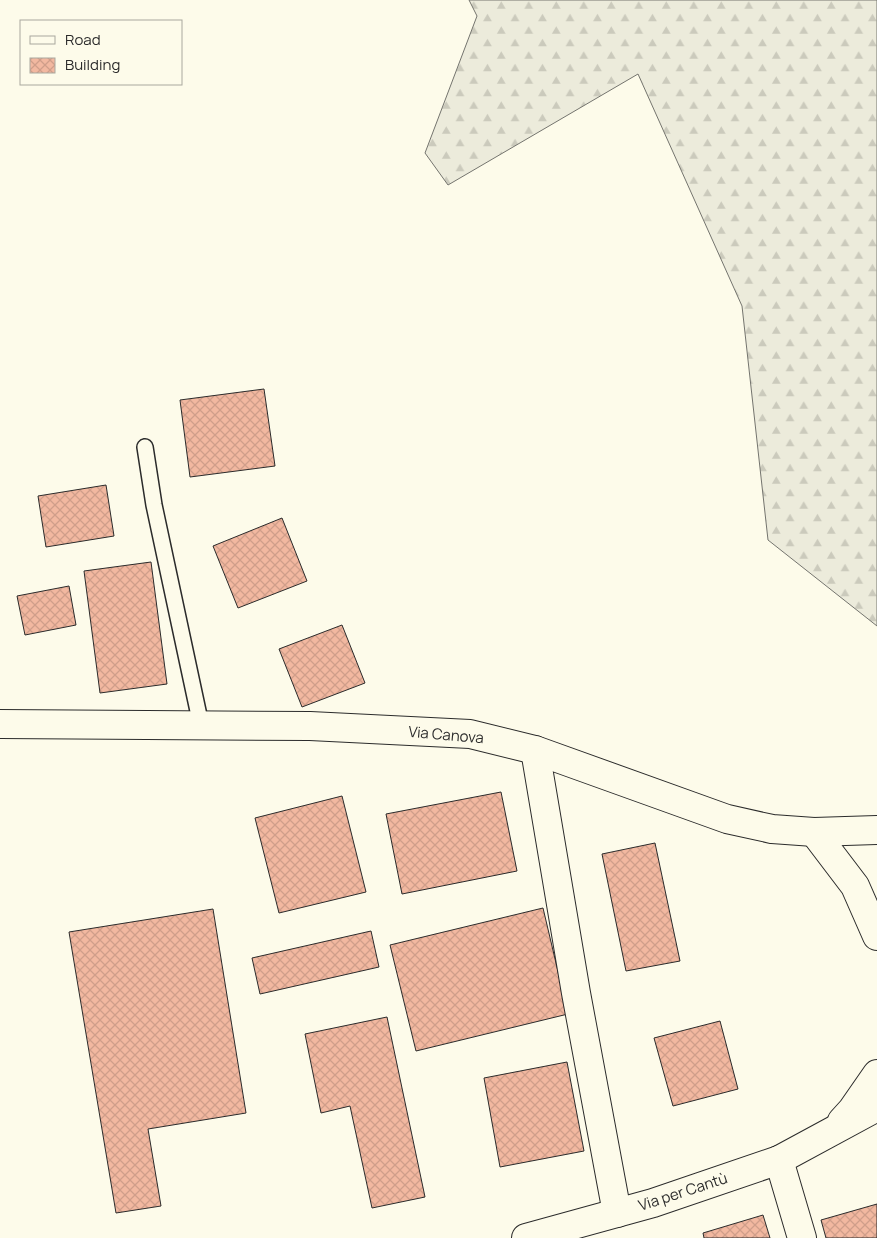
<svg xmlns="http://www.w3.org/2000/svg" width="877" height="1238" viewBox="0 0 877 1238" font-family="Manrope,sans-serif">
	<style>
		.forest { fill: url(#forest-firs); stroke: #74746e }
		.building { fill: url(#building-cross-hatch); stroke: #2b2b2b }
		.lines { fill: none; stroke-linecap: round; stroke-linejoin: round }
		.lane-casing { stroke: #2b2b2b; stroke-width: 18 }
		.street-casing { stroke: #2b2b2b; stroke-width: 30 }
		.secondary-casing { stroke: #2b2b2b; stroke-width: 30 }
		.lane { stroke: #fdfbea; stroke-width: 15 }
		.street { stroke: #fdfbea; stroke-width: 28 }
		.secondary { stroke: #fdfbea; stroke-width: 28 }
		.labels { text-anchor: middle; stroke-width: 4; stroke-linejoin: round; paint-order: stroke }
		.street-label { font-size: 15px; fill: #2b2b2b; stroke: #fdfbea }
	</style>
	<defs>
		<pattern id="forest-firs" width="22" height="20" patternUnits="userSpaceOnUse" patternTransform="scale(1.25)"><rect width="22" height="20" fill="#ecebdb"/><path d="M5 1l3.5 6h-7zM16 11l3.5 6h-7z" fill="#cbcabc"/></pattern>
		<pattern id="building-cross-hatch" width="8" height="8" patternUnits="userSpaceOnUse" patternTransform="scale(1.25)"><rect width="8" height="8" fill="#f2b8a0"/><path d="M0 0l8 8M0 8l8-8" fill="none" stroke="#d09e8a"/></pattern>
	</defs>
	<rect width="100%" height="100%" fill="#fdfbea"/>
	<!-- forest -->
	<path class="forest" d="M469 0H877V626L768 540 742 306 638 74 448 185 425 153 477 16Z"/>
	<!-- building -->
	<g class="building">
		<path d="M264 389 275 466 190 477 180 400Z"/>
		<path d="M106 485 114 536 46 547 38 496Z"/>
		<path d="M282 518 307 581 238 608 213 546Z"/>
		<path d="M151 562 167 684 100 693 84 571Z"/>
		<path d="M69 586 76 625 25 635 17 596Z"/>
		<path d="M342 625 365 683 302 707 279 649Z"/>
		<path d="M501 792 517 871 402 894 386 814Z"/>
		<path d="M342 796 366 892 279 913 255 818Z"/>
		<path d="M655 843 680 961 626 971 602 854Z"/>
		<path d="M543 908 568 1014 416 1051 390 945Z"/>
		<path d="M213 909 246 1113 148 1129 161 1206 116 1213 69 932Z"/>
		<path d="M371 931 379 967 260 994 252 958Z"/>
		<path d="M387 1017 425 1197 372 1208 350 1106 321 1113 305 1034Z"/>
		<path d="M720 1021 738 1089 673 1106 654 1038Z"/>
		<path d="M567 1062 584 1151 500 1167 484 1078Z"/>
		<path d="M877 1204V1238H826L821 1220Z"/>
		<path d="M763 1215 770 1238H704L703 1233Z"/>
	</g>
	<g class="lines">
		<!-- lane casing -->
		<g class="lane-casing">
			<path id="lane" d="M145 447 154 505 201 725"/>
		</g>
		<!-- street casing -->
		<g class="street-casing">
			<g id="street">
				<path d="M0 724 310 726 470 734 535 750 727 819 772 829 814 832 877 830"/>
				<path d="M535 750 576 993 617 1213"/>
				<path d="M814 832 855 886 877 936"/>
				<path d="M779 1160 802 1238"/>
			</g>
		</g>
		<!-- secondary casing -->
		<g class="secondary-casing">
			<g id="secondary">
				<path d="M842 1121 852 1110 877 1074"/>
				<path d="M526 1238 653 1203 779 1160 877 1107"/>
			</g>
		</g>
		<!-- lane -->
		<use href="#lane" class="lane"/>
		<!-- street -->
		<use href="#street" class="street"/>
		<!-- secondary -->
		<use href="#secondary" class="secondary"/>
	</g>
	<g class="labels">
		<!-- street labels -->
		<g class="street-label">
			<text transform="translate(446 735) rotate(5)" y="5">Via Canova</text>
			<text transform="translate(683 1192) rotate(-18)" y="5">Via per Cantù</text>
		</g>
	</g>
	<!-- legend -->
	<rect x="20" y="20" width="162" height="65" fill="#fdfbea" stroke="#a9a89e"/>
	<rect x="30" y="36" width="25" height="8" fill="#fdfbea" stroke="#a9a89e"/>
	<text x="65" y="45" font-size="15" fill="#2b2b2b">Road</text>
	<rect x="30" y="58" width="25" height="15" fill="url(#building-cross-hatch)" stroke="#a9a89e"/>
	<text x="65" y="70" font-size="15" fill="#2b2b2b">Building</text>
</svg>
